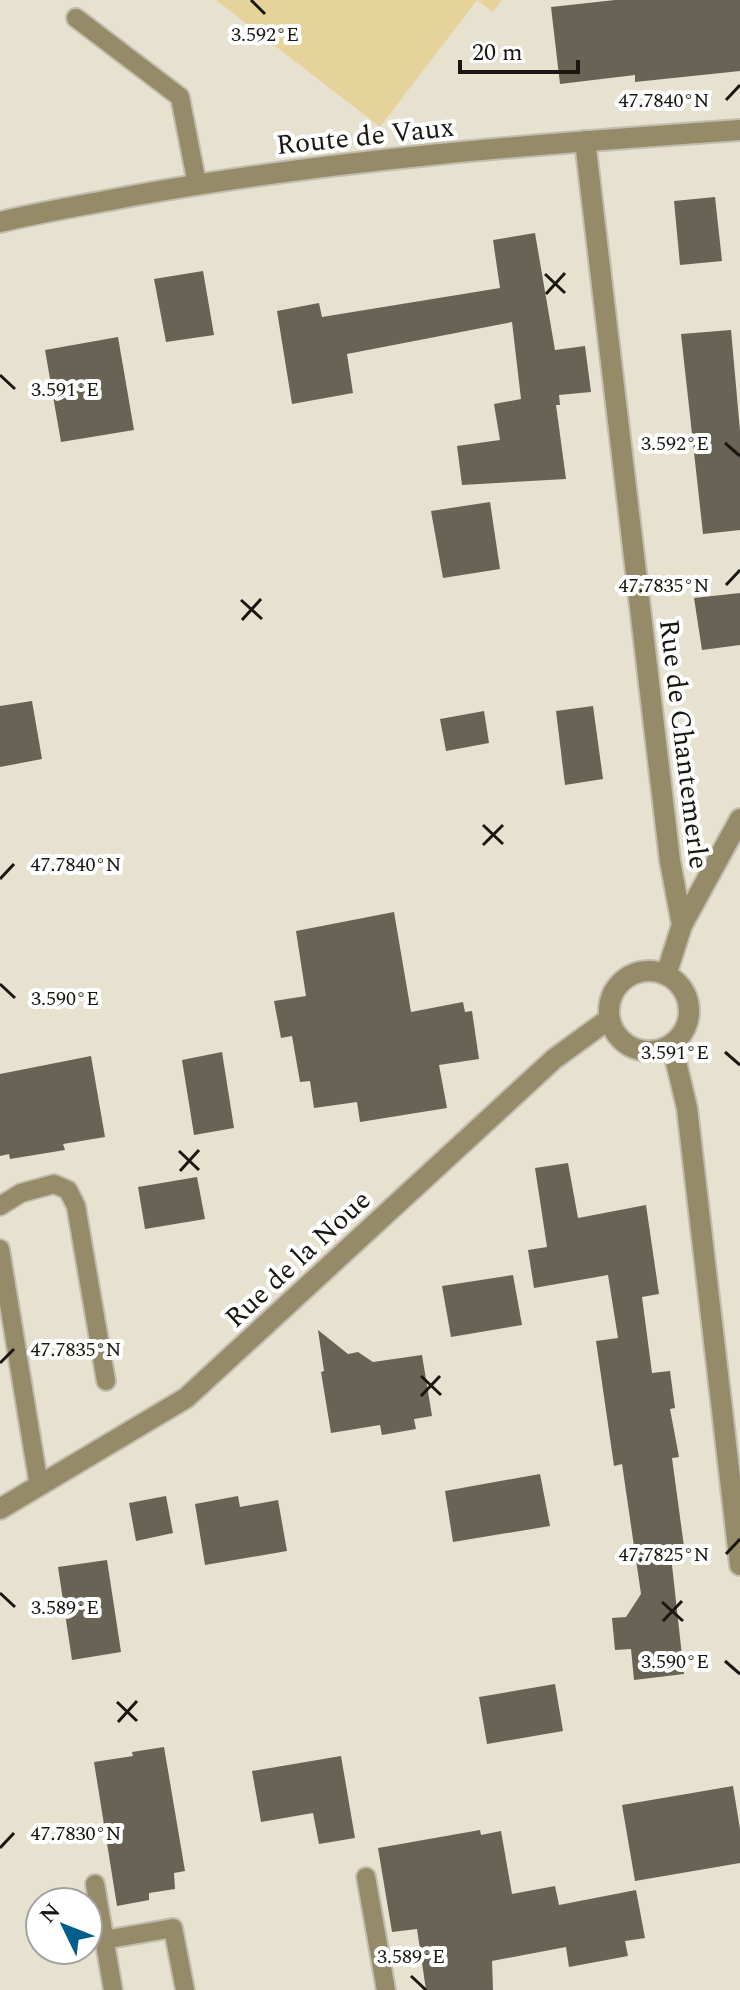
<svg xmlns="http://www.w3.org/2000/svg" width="740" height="1990" viewBox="0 0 740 1990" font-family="Spectral,serif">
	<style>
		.green { fill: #e6d39b }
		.building { fill: #686354 }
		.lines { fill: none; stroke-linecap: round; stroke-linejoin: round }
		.service-casing { stroke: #c2bdae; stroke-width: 22 }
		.minor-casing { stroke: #c2bdae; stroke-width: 24 }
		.tertiary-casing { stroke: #c2bdae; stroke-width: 24 }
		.service { stroke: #968b68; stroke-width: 18 }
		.minor { stroke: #968b68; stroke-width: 20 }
		.tertiary { stroke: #968b68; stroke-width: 20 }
		.ticks { fill: none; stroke: #191711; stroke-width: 3 }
		.labels { text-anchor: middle; stroke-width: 8; stroke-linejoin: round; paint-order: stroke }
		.street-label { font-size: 28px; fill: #191711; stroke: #fff }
		.ticks-label { font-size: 20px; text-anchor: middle; fill: #191711; stroke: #fff; stroke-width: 8; stroke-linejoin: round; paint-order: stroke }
	</style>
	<rect width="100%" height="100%" fill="#e7e1d0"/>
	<!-- green -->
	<path class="green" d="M216 0H502L493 12 477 0 380 127Z"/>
	<!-- building -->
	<g class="building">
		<path d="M615 0H740V71L635 82V75L560 84 551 7Z"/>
		<path d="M715 197 722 261 680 265 674 201Z"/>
		<path d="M535 233 555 350 585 346 591 392 559 395 560 405H556L566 479 462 485 457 446 500 440 494 404 521 399 512 322 347 354 353 393 292 404 277 311 319 303 322 317 500 288 493 240Z"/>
		<path d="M203 271 214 335 166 342 154 279Z"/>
		<path d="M731 330 740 431V530L703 534 681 334Z"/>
		<path d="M118 337 134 430 61 442 45 350Z"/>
		<path d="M490 502 500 569 443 578 431 511Z"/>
		<path d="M740 593V645L702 650 694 598Z"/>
		<path d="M32 701 42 759 0 767V706Z"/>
		<path d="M593 706 603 779 565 785 556 711Z"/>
		<path d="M484 711 489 743 446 751 440 719Z"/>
		<path d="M394 912 411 1012 463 1002 465 1012 472 1011 479 1059 439 1065 447 1108 360 1122 357 1102 314 1108 310 1081 300 1082 292 1036 281 1038 274 1001 306 996 296 931Z"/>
		<path d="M222 1052 234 1128 194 1135 182 1060Z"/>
		<path d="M91 1056 105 1137 63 1144 65 1150 10 1159 9 1154 0 1156V1074Z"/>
		<path d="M568 1163 578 1218 646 1205 659 1294 642 1297 652 1373 670 1371 675 1408 670 1409 679 1457 672 1458 685 1554 671 1556 684 1674 634 1680 631 1649 615 1650 612 1618 626 1617 641 1594 622 1464 614 1466 596 1341 618 1338 608 1275 534 1288 528 1250 547 1247 535 1168Z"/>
		<path d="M197 1177 205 1219 145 1229 138 1187Z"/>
		<path d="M513 1275 522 1325 451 1337 442 1286Z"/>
		<path d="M318 1330 348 1354 358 1352 373 1362 422 1355 432 1416 414 1419 416 1429 382 1435 380 1425 331 1433 321 1372 324 1371Z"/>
		<path d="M540 1474 550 1526 453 1542 445 1491Z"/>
		<path d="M166 1496 173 1533 136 1541 129 1503Z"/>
		<path d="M238 1496 240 1507 278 1500 287 1551 205 1565 195 1504Z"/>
		<path d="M107 1560 121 1652 72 1660 58 1567Z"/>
		<path d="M555 1684 563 1731 487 1744 479 1697Z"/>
		<path d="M164 1747 185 1871 174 1873 175 1889 149 1893V1900L117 1906 94 1762 133 1756 132 1752Z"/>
		<path d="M341 1756 355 1838 319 1844 313 1813 261 1822 252 1771Z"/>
		<path d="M733 1786 740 1829V1863L635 1881 622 1805Z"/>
		<path d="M480 1830 481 1835 501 1831 512 1894 555 1886 559 1905 636 1890 645 1938 625 1941 628 1956 569 1967 566 1947 492 1961 493 1990H426L417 1929 392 1932 378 1848Z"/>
	</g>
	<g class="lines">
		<!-- service casing -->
		<g class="service-casing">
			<g id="service">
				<path d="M76 18 180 97 197 184"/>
				<path d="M0 1206 21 1193 54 1184 68 1190 76 1206 106 1381"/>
				<path d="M0 1249 39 1486"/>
				<path d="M366 1877 386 1990"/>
				<path d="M95 1884 113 1990"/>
				<path d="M104 1940 173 1928 185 1990"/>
			</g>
		</g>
		<!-- minor casing -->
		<g class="minor-casing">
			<g id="minor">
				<path d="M585 141 670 861 682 925"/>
				<circle cx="649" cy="1011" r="40"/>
				<path d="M666 975 682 925 740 819"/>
				<path d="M672 1045 687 1108 740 1565"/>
				<path d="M0 1509 186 1398 554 1059 609 1019"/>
			</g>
		</g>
		<!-- tertiary casing -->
		<g class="tertiary-casing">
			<path id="tertiary" d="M0 222C45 211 91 204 137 195 336 159 538 144 740 130"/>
		</g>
		<!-- service -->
		<use href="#service" class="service"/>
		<!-- minor -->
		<use href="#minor" class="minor"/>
		<!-- tertiary -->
		<use href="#tertiary" class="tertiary"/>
	</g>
	<!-- ticks -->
	<path class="ticks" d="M251 0 265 14M726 100 740 85M545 274 565 293M546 294 565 273M0 375 15 389M725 443 740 456M726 585 740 570M241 600 262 619M242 620 261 599M483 825 503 844M483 845 503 825M0 879 14 864M0 984 15 998M725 1052 740 1065M179 1151 199 1170M180 1171 199 1150M0 1363 14 1349M421 1376 441 1395M421 1396 440 1376M726 1554 740 1539M0 1593 15 1607M662 1602 683 1621M663 1621 682 1601M725 1661 740 1674M117 1702 137 1721M118 1722 137 1701M0 1848 14 1833M411 1976 426 1990"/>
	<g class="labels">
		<!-- street labels -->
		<g class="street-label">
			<text transform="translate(365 135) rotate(-6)" y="10">Route de Vaux</text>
			<text transform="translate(685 744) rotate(83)" y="10">Rue de Chantemerle</text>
			<text transform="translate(297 1258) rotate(-43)" y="10">Rue de la Noue</text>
		</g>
	</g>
	<g class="ticks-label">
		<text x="265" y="41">3.592°E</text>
		<text x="664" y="107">47.7840°N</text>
		<text x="65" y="396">3.591°E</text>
		<text x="675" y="450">3.592°E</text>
		<text x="664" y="592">47.7835°N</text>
		<text x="76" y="871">47.7840°N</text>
		<text x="65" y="1005">3.590°E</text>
		<text x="675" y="1059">3.591°E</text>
		<text x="76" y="1356">47.7835°N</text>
		<text x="664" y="1561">47.7825°N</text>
		<text x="65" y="1614">3.589°E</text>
		<text x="675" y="1668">3.590°E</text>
		<text x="76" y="1840">47.7830°N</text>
		<text x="411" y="1963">3.589°E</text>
	</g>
	<!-- north arrow -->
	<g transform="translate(64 1926) rotate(313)"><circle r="38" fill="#ffffff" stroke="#a3a2a0" stroke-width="2"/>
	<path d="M0-6L14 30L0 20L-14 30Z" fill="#015d8e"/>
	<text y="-12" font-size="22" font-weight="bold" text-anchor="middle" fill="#191711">N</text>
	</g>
	<!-- scale -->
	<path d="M460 60v12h118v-12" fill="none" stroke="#191711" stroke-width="4"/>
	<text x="472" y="60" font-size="24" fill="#191711" stroke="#ffffff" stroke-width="6" paint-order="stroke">20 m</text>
</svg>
